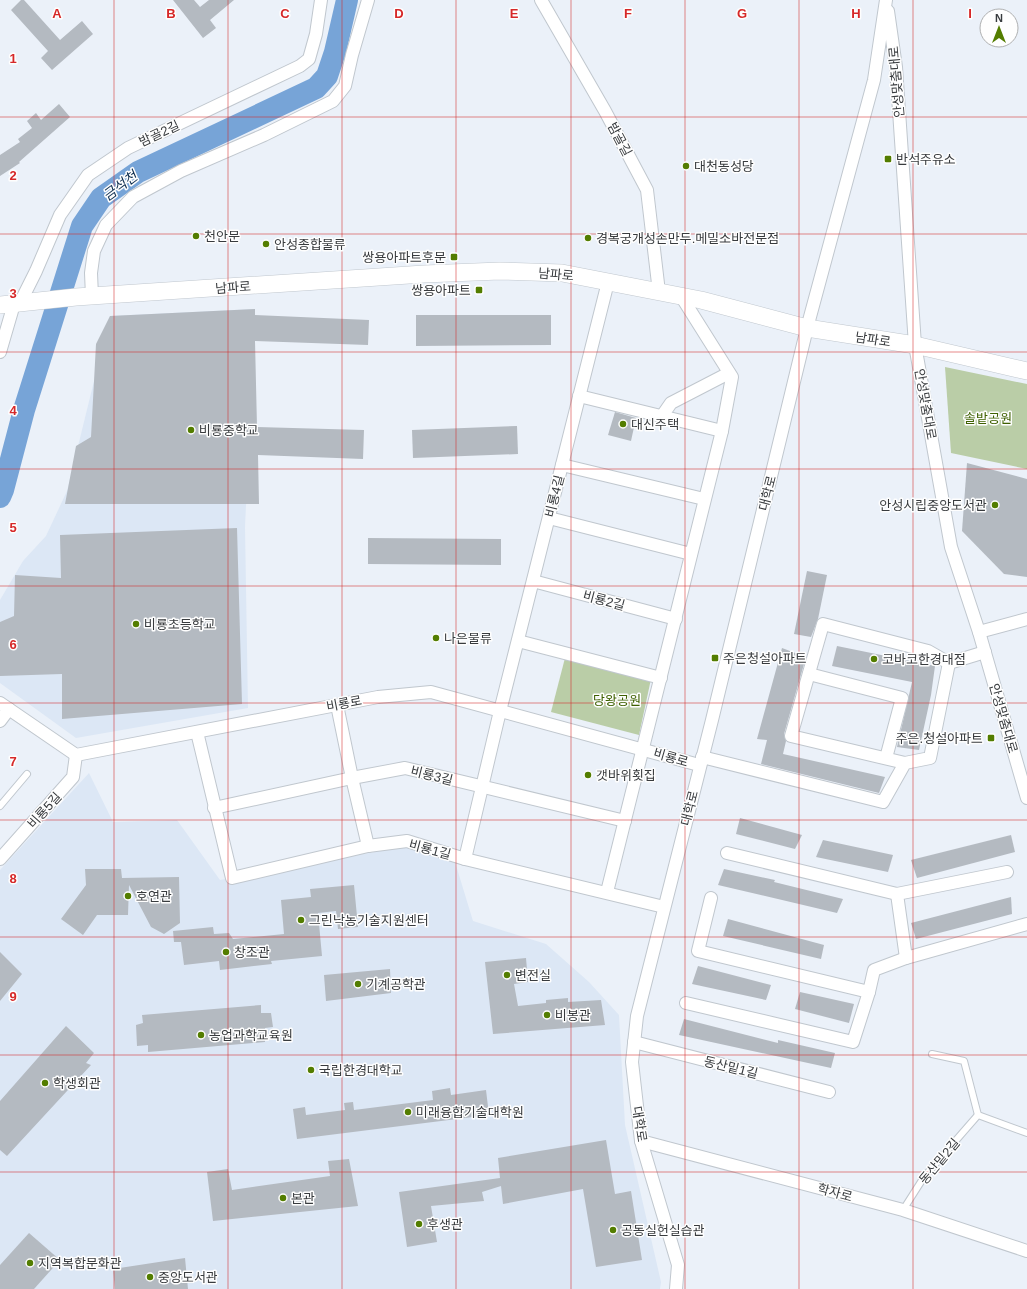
<svg xmlns="http://www.w3.org/2000/svg" width="1027" height="1289" viewBox="0 0 1027 1289" font-family="Helvetica,'Noto Sans KR',sans-serif">
	<style>
		.built { fill: #dce7f5 }
		.green { fill: #bacda7 }
		.lines { fill: none; stroke-linecap: round; stroke-linejoin: round }
		.river { stroke: #77a4d7; stroke-width: 22 }
		.building { fill: #b4bac1 }
		.lane-casing { stroke: #c0c7ce; stroke-width: 8 }
		.street-casing { stroke: #c0c7ce; stroke-width: 14 }
		.secondary-casing { stroke: #c0c7ce; stroke-width: 18 }
		.lane { stroke: #fff; stroke-width: 6 }
		.street { stroke: #fff; stroke-width: 12 }
		.secondary { stroke: #fff; stroke-width: 17 }
		.grid { fill: none; stroke: #d62828; stroke-width: 1; stroke-opacity: 0.55 }
		.poi-dot { fill: #537d00; stroke: #fefefe; stroke-width: 1.5 }
		.labels { text-anchor: middle; stroke-width: 3; stroke-linejoin: round; paint-order: stroke }
		.street-label { font-size: 13px; fill: #383b3e; stroke: #fefefe }
		.poi-label { font-size: 13px; fill: #383b3e; stroke: #fefefe; text-anchor: start }
		.park-label { font-size: 13px; fill: #3e6000; stroke: #fefefe }
		.water-label { font-size: 14px; font-style: italic; fill: #0c2c4e; stroke: #fefefe }
		.grid-label { font-size: 13px; text-anchor: middle; font-weight: bold; fill: #d62828; stroke: #fefefe; stroke-width: 3; stroke-linejoin: round; paint-order: stroke }
	</style>
	<rect width="100%" height="100%" fill="#ebf1f9"/>
	<!-- built -->
	<g class="built">
		<path d="M255 309 245 527 248 708 76 738 0 683V600L23 561 46 536 67 491 110 316Z"/>
		<path d="M89 773 113 822 177 820 220 880 408 846 455 862 473 921 546 944 589 982 619 1015 625 1125 661 1282 660 1289H0V870Z"/>
	</g>
	<!-- green -->
	<g class="green">
		<path d="M945 367 1027 384V469L951 453Z"/>
		<path d="M565 658 651 679 639 735 551 712Z"/>
	</g>
	<g class="lines">
		<!-- river -->
		<path class="river" d="M0 497 3 490 24 410 82 226 101 198 138 172 316 88 327 76 335 52 347 0"/>
	</g>
	<!-- building -->
	<g class="building">
		<path d="M21 0H24L60 40 82 21 93 34 52 70 41 58 48 51 11 10Z"/>
		<path d="M173 0H194L200 7 209 0H234L210 20 216 28 203 38Z"/>
		<path d="M59 104 70 117 19 162 20 163 0 176V155L20 142 18 139 32 128 27 121 36 113 41 120Z"/>
		<path d="M255 309V315L369 320 368 345 255 341 257 427 364 430 363 459 258 455 259 504H65L76 446 91 437 96 344 110 316Z"/>
		<path d="M416 315H551V345L416 346Z"/>
		<path d="M615 412 636 418 631 441 608 435Z"/>
		<path d="M517 426 518 454 413 458 412 430Z"/>
		<path d="M967 463 1027 479V577L1004 574 962 531Z"/>
		<path d="M237 528 242 704 62 719V674L0 676V622L14 616 15 575 61 578 60 535Z"/>
		<path d="M368 538 501 539V565L368 564Z"/>
		<path d="M807 571 827 575 818 619 811 637 794 634Z"/>
		<path d="M837 646 935 666 931 695 919 750 897 747 912 682 832 666Z"/>
		<path d="M782 648 806 657 784 734 786 741 783 754 885 777 879 793 761 764 767 740 757 739Z"/>
		<path d="M740 818 802 835 795 849 736 834Z"/>
		<path d="M1011 835 1015 852 917 878 911 860Z"/>
		<path d="M823 840 893 855 888 872 816 857Z"/>
		<path d="M85 869H121L122 878 179 877 180 923 164 934 151 927 129 885 128 915H97L83 935 61 919 86 885Z"/>
		<path d="M724 869 775 880 774 882 843 899 837 913 718 885Z"/>
		<path d="M354 885 358 927 338 929 336 911 318 913 322 956 271 961 272 964 220 970 219 961 184 965 181 942H174L173 931 213 927 214 934 229 933 233 939 284 934 281 900 311 897 310 889Z"/>
		<path d="M1011 897 1012 914 916 939 911 923Z"/>
		<path d="M728 919 824 945 821 959 723 936Z"/>
		<path d="M0 952 22 974 0 1001Z"/>
		<path d="M526 958 528 982 514 984 518 1006 546 1003V1000L568 998V1002L601 1000 605 1025 493 1034 485 962Z"/>
		<path d="M698 966 771 985 766 1000 692 984Z"/>
		<path d="M390 969 391 993 326 1001 324 975Z"/>
		<path d="M800 992 854 1004 849 1023 795 1009Z"/>
		<path d="M261 1005V1013H271L273 1027 265 1028V1042L148 1052V1045L137 1046 136 1025 143 1023 142 1015Z"/>
		<path d="M684 1019 778 1043V1040L835 1053 831 1068 679 1035Z"/>
		<path d="M66 1026 94 1053 86 1063 91 1065 7 1156 0 1150V1101Z"/>
		<path d="M450 1088 451 1095 486 1090 489 1115 297 1139 293 1109 305 1107 306 1115 345 1110 344 1103 353 1102 354 1110 433 1100 432 1091Z"/>
		<path d="M606 1140 615 1194 631 1191 642 1260 596 1267 583 1189 503 1204 501 1186 482 1192 484 1201 431 1206 437 1242 407 1247 399 1192 500 1178 498 1158Z"/>
		<path d="M349 1159 358 1206 213 1221 207 1172 228 1169 232 1190 330 1176 328 1161Z"/>
		<path d="M29 1233 60 1260 34 1289H0V1265Z"/>
		<path d="M185 1258 188 1289H115L113 1269Z"/>
	</g>
	<g class="lines">
		<!-- lane casing -->
		<g class="lane-casing">
			<g id="lane">
				<path d="M0 806 27 774"/>
				<path d="M932 1054 964 1061 978 1115"/>
				<path d="M903 1210 924 1177 978 1115 1027 1133"/>
			</g>
		</g>
		<!-- street casing -->
		<g class="street-casing">
			<g id="street">
				<path d="M541 0 605 111 647 190 659 292"/>
				<path d="M888 11 896 67 915 345 951 547 979 632 1027 798"/>
				<path d="M92 296 91 273 94 251 106 225 133 197 181 171 264 135 333 101 345 86 352 55 368 0"/>
				<path d="M20 303 36 271 60 215 88 175 128 148 300 66 309 59 316 34 321 0"/>
				<path d="M0 352 14 304"/>
				<path d="M579 396 722 431"/>
				<path d="M662 416 671 403 729 373"/>
				<path d="M562 465 704 499"/>
				<path d="M549 518 691 554"/>
				<path d="M533 581 676 619"/>
				<path d="M979 632 1027 619"/>
				<path d="M518 641 661 678"/>
				<path d="M809 674 902 698 886 758"/>
				<path d="M0 703 76 755 378 697 431 692 699 765"/>
				<path d="M337 705 352 778 368 846"/>
				<path d="M0 721 9 709"/>
				<path d="M197 732 232 878 368 846 407 841 465 859 664 907"/>
				<path d="M702 757 883 802 905 763 930 758 949 663 985 652"/>
				<path d="M905 763 791 736 823 624 928 651 949 663"/>
				<path d="M214 808 352 778 405 768 625 821"/>
				<path d="M727 853 897 894"/>
				<path d="M0 859 73 777 76 755"/>
				<path d="M465 859 500 711 608 282"/>
				<path d="M1007 872 897 894 906 958 1027 924"/>
				<path d="M607 892 722 431 732 377 681 296"/>
				<path d="M711 898 698 951 869 992 874 970 906 958"/>
				<path d="M686 1003 853 1042 869 992"/>
				<path d="M634 1042 829 1092"/>
				<path d="M641 1141 903 1210 1027 1251"/>
				<path d="M676 1289 678 1265 641 1141 632 1062 637 1016 712 720 807 328 874 80 886 0"/>
			</g>
		</g>
		<!-- secondary casing -->
		<g class="secondary-casing">
			<path id="secondary" d="M0 305 76 297 424 274 500 271 562 273 701 300 807 328 915 345 1027 371"/>
		</g>
		<!-- lane -->
		<use href="#lane" class="lane"/>
		<!-- street -->
		<use href="#street" class="street"/>
		<!-- secondary -->
		<use href="#secondary" class="secondary"/>
	</g>
	<!-- grid -->
	<path class="grid" d="M114 0V1289M228 0V1289M342 0V1289M456 0V1289M571 0V1289M685 0V1289M799 0V1289M913 0V1289M0 117H1027M0 234H1027M0 352H1027M0 469H1027M0 586H1027M0 703H1027M0 820H1027M0 937H1027M0 1055H1027M0 1172H1027"/>
	<!-- markers -->
	<g class="poi-dot">
		<rect x="884" y="155" width="8" height="8" rx="2"/>
		<circle cx="686" cy="166" r="4"/>
		<circle cx="196" cy="236" r="4"/>
		<circle cx="588" cy="238" r="4"/>
		<circle cx="266" cy="244" r="4"/>
		<rect x="450" y="253" width="8" height="8" rx="2"/>
		<rect x="475" y="286" width="8" height="8" rx="2"/>
		<circle cx="623" cy="424" r="4"/>
		<circle cx="191" cy="430" r="4"/>
		<circle cx="995" cy="505" r="4"/>
		<circle cx="136" cy="624" r="4"/>
		<circle cx="436" cy="638" r="4"/>
		<rect x="711" y="654" width="8" height="8" rx="2"/>
		<circle cx="874" cy="659" r="4"/>
		<rect x="987" y="734" width="8" height="8" rx="2"/>
		<circle cx="588" cy="775" r="4"/>
		<circle cx="128" cy="896" r="4"/>
		<circle cx="301" cy="920" r="4"/>
		<circle cx="226" cy="952" r="4"/>
		<circle cx="507" cy="975" r="4"/>
		<circle cx="358" cy="984" r="4"/>
		<circle cx="547" cy="1015" r="4"/>
		<circle cx="201" cy="1035" r="4"/>
		<circle cx="311" cy="1070" r="4"/>
		<circle cx="45" cy="1083" r="4"/>
		<circle cx="408" cy="1112" r="4"/>
		<circle cx="283" cy="1198" r="4"/>
		<circle cx="419" cy="1224" r="4"/>
		<circle cx="613" cy="1230" r="4"/>
		<circle cx="30" cy="1263" r="4"/>
		<circle cx="150" cy="1277" r="4"/>
	</g>
	<g class="labels">
		<!-- street labels -->
		<g class="street-label">
			<text transform="translate(896 82) rotate(-95)" y="5">안성맞춤대로</text>
			<text transform="translate(159 133) rotate(-25)" y="5">밤골2길</text>
			<text transform="translate(620 139) rotate(62)" y="5">밤골길</text>
			<text transform="translate(556 274) rotate(5)" y="5">남파로</text>
			<text transform="translate(233 287) rotate(-4)" y="5">남파로</text>
			<text transform="translate(873 339) rotate(9)" y="5">남파로</text>
			<text transform="translate(926 404) rotate(80)" y="5">안성맞춤대로</text>
			<text transform="translate(767 493) rotate(-76)" y="5">대학로</text>
			<text transform="translate(554 496) rotate(-76)" y="5">비룡4길</text>
			<text transform="translate(604 600) rotate(15)" y="5">비룡2길</text>
			<text transform="translate(344 703) rotate(-11)" y="5">비룡로</text>
			<text transform="translate(1004 718) rotate(74)" y="5">안성맞춤대로</text>
			<text transform="translate(671 757) rotate(16)" y="5">비룡로</text>
			<text transform="translate(432 775) rotate(14)" y="5">비룡3길</text>
			<text transform="translate(689 808) rotate(-76)" y="5">대학로</text>
			<text transform="translate(44 810) rotate(-48)" y="5">비룡5길</text>
			<text transform="translate(430 849) rotate(15)" y="5">비룡1길</text>
			<text transform="translate(731 1067) rotate(14)" y="5">동산밑1길</text>
			<text transform="translate(640 1124) rotate(81)" y="5">대학로</text>
			<text transform="translate(939 1161) rotate(-50)" y="5">동산밑2길</text>
			<text transform="translate(835 1192) rotate(15)" y="5">학자로</text>
		</g>
		<!-- poi labels -->
		<g class="poi-label">
			<text x="896" y="164">반석주유소</text>
			<text x="694" y="171">대천동성당</text>
			<text x="204" y="241">천안문</text>
			<text x="596" y="243">경복궁개성손만두.메밀소바전문점</text>
			<text x="274" y="249">안성종합물류</text>
			<text x="446" y="262" text-anchor="end">쌍용아파트후문</text>
			<text x="471" y="295" text-anchor="end">쌍용아파트</text>
			<text x="631" y="429">대신주택</text>
			<text x="199" y="435">비룡중학교</text>
			<text x="987" y="510" text-anchor="end">안성시립중앙도서관</text>
			<text x="144" y="629">비룡초등학교</text>
			<text x="444" y="643">나은물류</text>
			<text x="723" y="663">주은청설아파트</text>
			<text x="882" y="664">코바코한경대점</text>
			<text x="983" y="743" text-anchor="end">주은.청설아파트</text>
			<text x="596" y="780">갯바위횟집</text>
			<text x="136" y="901">호연관</text>
			<text x="309" y="925">그린낙농기술지원센터</text>
			<text x="234" y="957">창조관</text>
			<text x="515" y="980">변전실</text>
			<text x="366" y="989">기계공학관</text>
			<text x="555" y="1020">비봉관</text>
			<text x="209" y="1040">농업과학교육원</text>
			<text x="319" y="1075">국립한경대학교</text>
			<text x="53" y="1088">학생회관</text>
			<text x="416" y="1117">미래융합기술대학원</text>
			<text x="291" y="1203">본관</text>
			<text x="427" y="1229">후생관</text>
			<text x="621" y="1235">공동실헌실습관</text>
			<text x="38" y="1268">지역복합문화관</text>
			<text x="158" y="1282">중앙도서관</text>
		</g>
		<!-- park labels -->
		<g class="park-label">
			<text x="988" y="423">솔밭공원</text>
			<text x="617" y="705">당왕공원</text>
		</g>
		<!-- water labels -->
		<g class="water-label">
			<text transform="translate(120 186) rotate(-37)" y="5">금석천</text>
		</g>
	</g>
	<g class="grid-label">
		<text x="57" y="18">A</text>
		<text x="171" y="18">B</text>
		<text x="285" y="18">C</text>
		<text x="399" y="18">D</text>
		<text x="514" y="18">E</text>
		<text x="628" y="18">F</text>
		<text x="742" y="18">G</text>
		<text x="856" y="18">H</text>
		<text x="970" y="18">I</text>
		<text x="13" y="63">1</text>
		<text x="13" y="180">2</text>
		<text x="13" y="298">3</text>
		<text x="13" y="415">4</text>
		<text x="13" y="532">5</text>
		<text x="13" y="649">6</text>
		<text x="13" y="766">7</text>
		<text x="13" y="883">8</text>
		<text x="13" y="1001">9</text>
	</g>
	<!-- north arrow -->
	<g transform="translate(999 28)"><circle r="19" fill="#fefefe" stroke="#afb0b1"/>
	<path d="M0-3L7 15L0 10L-7 15Z" fill="#537d00"/>
	<text y="-6" font-size="11" font-weight="bold" text-anchor="middle" fill="#383b3e">N</text>
	</g>
</svg>
